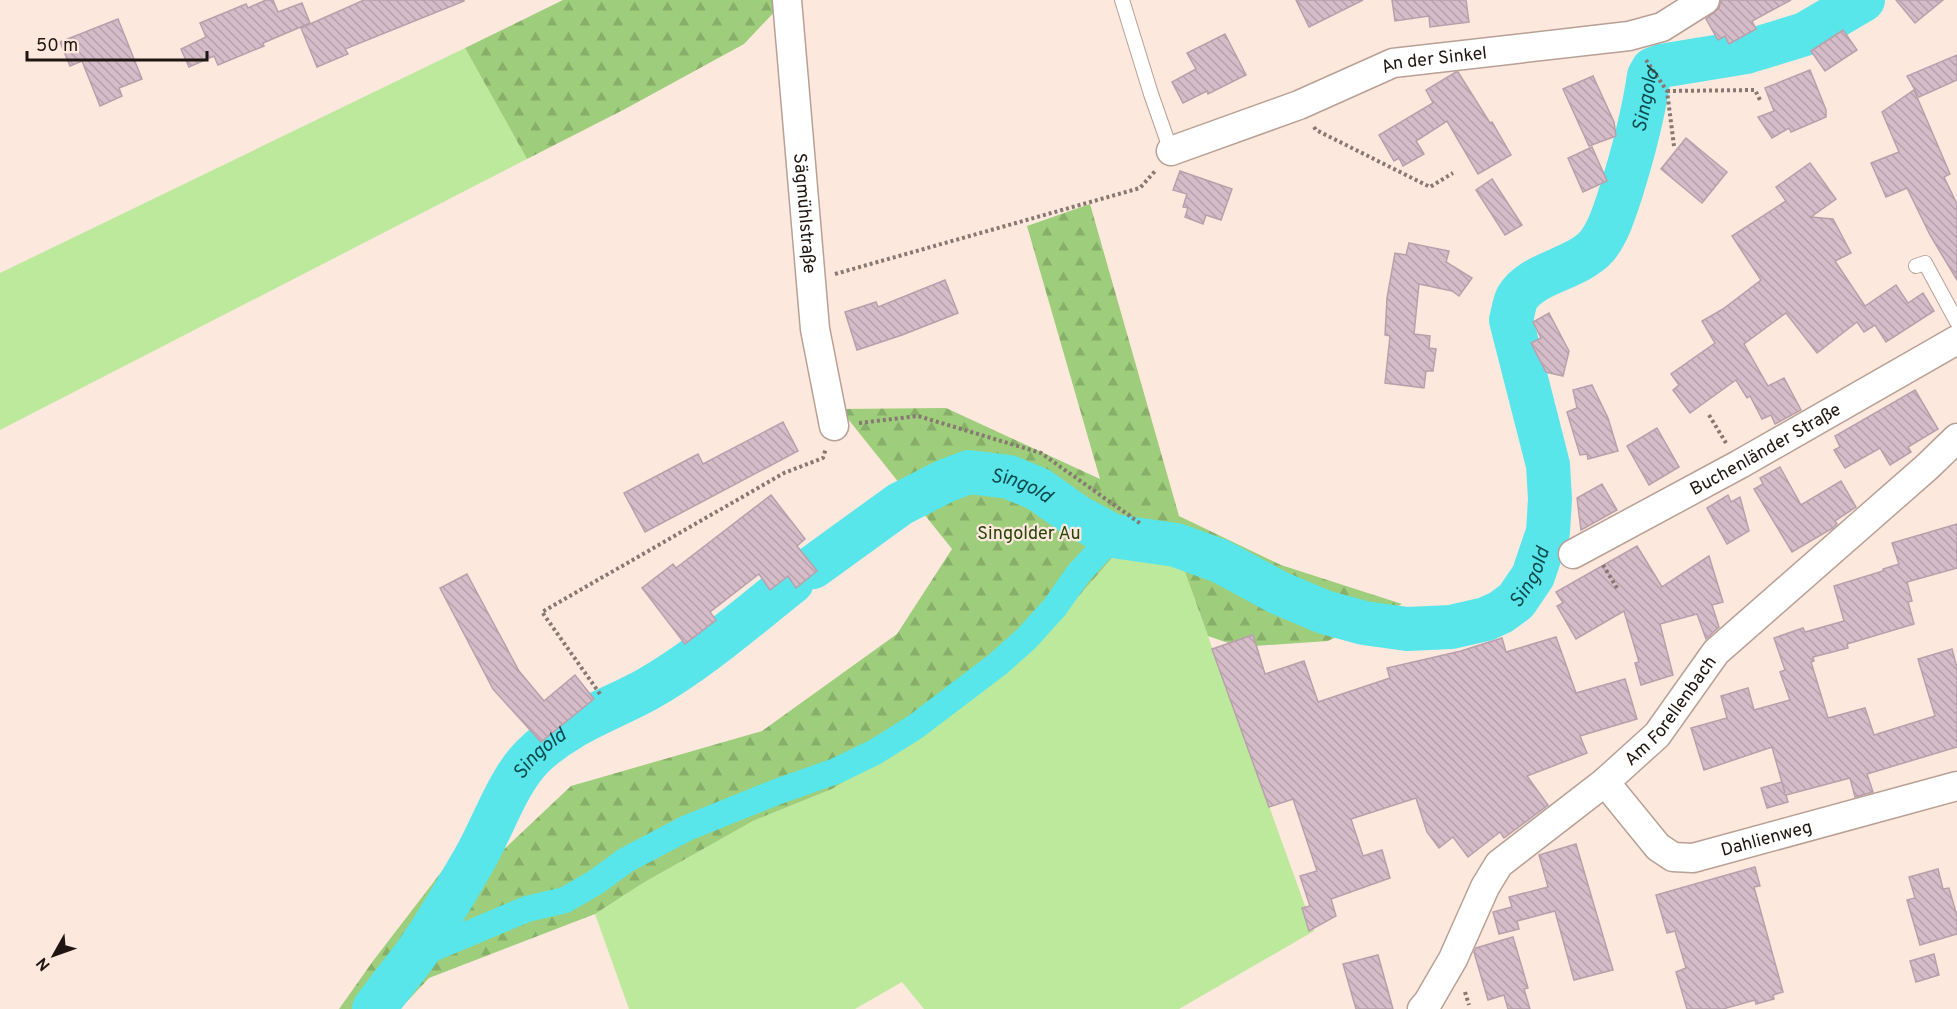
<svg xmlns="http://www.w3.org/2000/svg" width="1957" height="1009" viewBox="0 0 1957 1009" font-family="Overpass,sans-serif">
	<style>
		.green { fill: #bde99d }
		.forest { fill: url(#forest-firs) }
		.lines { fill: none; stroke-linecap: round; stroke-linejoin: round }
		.canal { stroke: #59e6eb; stroke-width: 26 }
		.river { stroke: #59e6eb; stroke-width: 44 }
		.building { fill: url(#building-back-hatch); stroke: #b8a0ab; stroke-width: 1.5 }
		.lane-casing { stroke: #b8a095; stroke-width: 16 }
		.street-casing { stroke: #b8a095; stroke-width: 31 }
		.path { stroke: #877871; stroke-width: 4; stroke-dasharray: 3 3; stroke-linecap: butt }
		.lane { stroke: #fff; stroke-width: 14 }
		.street { stroke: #fff; stroke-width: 28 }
		.labels { text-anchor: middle; stroke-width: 4.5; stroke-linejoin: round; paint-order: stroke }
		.street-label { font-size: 18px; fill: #1f1612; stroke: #fde8de }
		.park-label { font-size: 18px; fill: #274409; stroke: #fde8de }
		.water-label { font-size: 20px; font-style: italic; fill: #0b4b4d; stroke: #fde8de }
	</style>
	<defs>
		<pattern id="forest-firs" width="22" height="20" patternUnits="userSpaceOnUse" patternTransform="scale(1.5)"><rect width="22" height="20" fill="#9ecd7b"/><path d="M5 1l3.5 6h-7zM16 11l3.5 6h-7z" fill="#88af69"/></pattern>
		<pattern id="building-back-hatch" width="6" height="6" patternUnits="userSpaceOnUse" patternTransform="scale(1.5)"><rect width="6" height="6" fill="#d6bcc8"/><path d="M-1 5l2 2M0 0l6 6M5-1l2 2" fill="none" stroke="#b7a1ab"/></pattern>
	</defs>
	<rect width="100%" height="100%" fill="#fde8de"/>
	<!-- green -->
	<g class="green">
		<path d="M465 48 527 159 0 430V273Z"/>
		<path d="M1126 542 1177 550 1314 931 1179 1009H924L902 982 855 1009H629L595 914 643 883 753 821 832 789 923 733 1036 645Z"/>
	</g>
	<!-- forest -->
	<g class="forest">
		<path d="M563 0H779V7L744 44 625 109 527 159 465 48Z"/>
		<path d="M1090 204 1179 516 1281 565 1402 604 1328 641 1240 647 1208 636 1177 550 1126 542 1036 645 923 733 832 789 753 821 643 883 595 914 429 978 400 1009H339L373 961 469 836 498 855 571 786 762 731 897 634 952 549 840 409 946 408 1100 479 1027 226Z"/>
	</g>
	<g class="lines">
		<!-- canal -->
		<path class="canal" d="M415 956 527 909 565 900 596 882 626 860 687 828 779 791 836 771 875 752 915 727 998 664 1026 639 1055 607 1078 574 1113 536"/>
		<!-- river -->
		<g class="river">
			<path id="s1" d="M813 567 900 504 945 481 969 472 1009 477 1038 489 1076 516 1113 536 1176 545 1220 561 1279 593 1324 612 1364 623 1407 629 1451 627 1486 619 1501 612 1516 601 1533 576 1548 532 1550 499 1548 465 1511 320C1513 313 1514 304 1517 298 1532 272 1576 270 1597 246 1609 231 1615 210 1621 192 1633 154 1643 116 1649 76L1653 69 1661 66 1746 52 1805 34 1863 0"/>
			<path id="s2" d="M374 1009C387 990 402 973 415 955 437 924 456 891 475 858 493 827 507 782 533 756 566 724 607 711 646 690 699 660 744 620 792 582"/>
		</g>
	</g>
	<!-- building -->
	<g class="building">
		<path d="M266 0H273L278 12 302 3 310 23 263 43 264 46 218 65 214 56 189 67 181 49 206 37 200 23 246 4 248 8Z"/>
		<path d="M364 0H464V1L345 49 348 54 317 67 301 28Z"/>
		<path d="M1296 0H1363L1309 27Z"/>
		<path d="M1392 0H1466L1469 22 1430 27 1429 16 1395 21Z"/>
		<path d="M1721 0H1791L1752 21 1756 29 1729 44 1725 36 1718 40 1706 19 1719 8Z"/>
		<path d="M1896 0H1943L1915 23Z"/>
		<path d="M118 19 142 79 119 88 122 96 100 106 82 61 70 66 60 42Z"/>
		<path d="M1843 30 1857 50 1825 71 1811 51Z"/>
		<path d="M1225 34 1246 75 1208 94 1207 91 1183 103 1172 82 1196 69 1187 53Z"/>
		<path d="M1957 55V80L1919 97 1907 76Z"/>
		<path d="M1810 70 1826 110V117L1791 132 1789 128 1772 138 1758 117 1774 111 1765 88Z"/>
		<path d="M1456 72H1458L1490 123 1492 122 1511 155 1478 174 1447 121 1416 141 1424 154 1403 166 1399 158 1394 161 1379 135 1433 103 1426 90Z"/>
		<path d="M1593 76 1614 122 1616 136 1589 146 1563 89Z"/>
		<path d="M1914 90 1950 174 1944 177 1957 204V280L1930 235 1907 188 1886 197 1871 163 1899 152 1882 112Z"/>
		<path d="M1686 138 1727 172 1702 203 1661 169Z"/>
		<path d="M1592 147 1607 181 1583 192 1568 158Z"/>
		<path d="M1810 163 1836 199 1811 217 1833 219 1851 253 1835 261 1865 306 1896 285 1908 303 1923 293 1934 311 1886 342 1875 325 1864 332 1857 322 1817 353 1786 313 1744 344 1768 386 1784 378 1801 410 1775 424 1771 415 1762 419 1750 396 1747 398 1736 380 1690 413 1673 390 1679 385 1671 374 1715 343 1702 321 1723 309 1761 280 1732 236 1786 201 1776 187Z"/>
		<path d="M1180 171 1232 189 1221 220 1206 215 1203 224 1185 217 1188 208 1183 207 1187 194 1173 190Z"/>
		<path d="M1492 179 1522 225 1505 235 1476 190Z"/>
		<path d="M1409 243 1449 251 1446 262 1472 278 1459 296 1452 291 1419 284 1414 334 1430 336 1429 348 1436 349 1433 371H1426L1424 388 1385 383 1390 336 1385 335 1387 298 1395 253 1406 255Z"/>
		<path d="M945 280 958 313 902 335 857 350 845 312 876 302 878 307Z"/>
		<path d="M1549 313 1569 351 1563 376 1546 372 1531 343 1541 338 1533 322Z"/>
		<path d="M1592 385 1608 418 1618 451 1588 459 1587 454 1580 455 1567 412 1577 408 1573 390Z"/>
		<path d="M1915 390 1938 429 1908 447 1911 452 1890 465 1880 448 1845 468 1834 450 1840 447 1835 436Z"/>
		<path d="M783 422 798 451 645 532 624 493 698 454 703 464Z"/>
		<path d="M1657 428 1679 467 1649 485 1627 446Z"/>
		<path d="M1780 467 1801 505 1841 481 1856 507 1835 521 1837 524 1833 528 1792 552 1754 489 1763 484 1760 478Z"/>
		<path d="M1602 484 1617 510 1581 530 1577 498Z"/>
		<path d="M771 495 805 539 797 546 817 571 796 588 788 576 770 590 759 574 710 612 716 620 685 644 642 588 673 564 676 568Z"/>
		<path d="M1728 495 1731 502 1740 497 1749 531 1727 544 1707 508Z"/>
		<path d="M1957 524V568L1907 582 1912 601 1908 602 1914 624 1847 644 1848 648 1813 657 1814 661 1811 662 1828 718 1865 708 1874 735 1935 716 1918 659 1952 649 1957 668V747L1867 774 1873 792 1855 797 1850 778 1786 795 1788 802 1767 808 1761 788 1782 782 1785 793 1772 747 1704 770 1691 728 1727 718 1721 696 1748 688 1754 710 1790 700 1780 672 1785 670 1774 638 1803 628 1805 632 1844 621 1834 586 1883 571V569L1899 564 1892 543Z"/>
		<path d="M1637 546 1662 587 1709 556 1723 602 1712 605 1719 627 1706 639 1697 614 1660 624 1673 675 1641 685 1635 663 1639 662 1624 611 1576 639 1557 606 1563 603 1556 592Z"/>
		<path d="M467 574 519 671 544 701 575 675 594 699 541 742 493 689 440 588Z"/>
		<path d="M1253 635 1265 674 1304 661 1318 702 1390 678 1387 668 1461 651 1502 638 1506 652 1556 637 1576 693 1625 679 1637 719 1580 736 1587 753 1527 776 1548 805 1504 838 1500 832 1468 857 1453 837 1439 848 1427 832 1416 798 1351 819 1363 856 1382 850 1390 878 1331 899 1336 916 1309 931 1302 908 1310 906 1300 876 1317 871 1293 799 1269 807 1212 649Z"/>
		<path d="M1576 844 1613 970 1574 980 1555 911 1517 921 1519 929 1499 934 1493 912 1512 907 1509 897 1548 887 1539 855Z"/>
		<path d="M1755 867 1760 886 1754 887 1783 992 1773 995 1774 999 1756 1004 1755 1000 1723 1009H1687L1676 972 1686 968 1675 931 1667 933 1656 895Z"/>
		<path d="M1938 869 1943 889 1949 888 1957 916V934L1920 945 1907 900 1915 898 1909 877Z"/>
		<path d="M1513 937 1528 988 1524 989 1530 1009H1508L1504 995 1488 1000 1474 952 1476 948Z"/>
		<path d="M1934 954 1939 975 1916 982 1910 961Z"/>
		<path d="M1378 955 1393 1009H1356L1343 964Z"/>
	</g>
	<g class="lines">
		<!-- lane casing -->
		<g class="lane-casing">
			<g id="lane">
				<path d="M1122 0 1151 94 1171 151"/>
				<path d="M1916 266 1925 263 1957 322"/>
			</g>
		</g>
		<!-- street casing -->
		<g class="street-casing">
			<g id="street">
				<path id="s3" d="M787 0 815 329 834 426"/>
				<path id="s4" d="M1171 151 1299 105 1393 63 1629 36 1662 27 1705 0"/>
				<path id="s5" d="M1573 554 1740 464 1957 340"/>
				<path id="s6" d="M1605 782 1658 847 1673 857 1693 858 1957 786"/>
				<path id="s7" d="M1422 1009 1428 1002 1453 959 1485 887 1499 864 1605 782 1657 735 1716 652 1927 467 1957 438"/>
			</g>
		</g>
		<!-- path -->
		<g class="path">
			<path d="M1646 60 1667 91 1674 146"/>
			<path d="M1667 91 1755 90 1761 102"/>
			<path d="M1314 127 1316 130 1430 187 1453 173"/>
			<path d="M835 274 1140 188 1156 170"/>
			<path d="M1709 415 1726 443"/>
			<path d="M859 423 918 416 1041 453 1141 524"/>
			<path d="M1603 565 1617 588"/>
			<path d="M600 694 542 612 784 473 823 458 826 448"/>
			<path d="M1465 992 1469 1005"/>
		</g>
		<!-- lane -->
		<use href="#lane" class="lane"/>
		<!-- street -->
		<use href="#street" class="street"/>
	</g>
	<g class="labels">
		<!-- street labels -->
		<g class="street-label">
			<text dy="6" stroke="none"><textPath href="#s4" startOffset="280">An der Sinkel</textPath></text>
			<text dy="6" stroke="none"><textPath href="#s3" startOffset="214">Sägmühlstraße</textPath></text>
			<text dy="6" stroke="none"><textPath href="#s5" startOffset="219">Buchenländer Straße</textPath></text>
			<text dy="6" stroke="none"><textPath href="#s7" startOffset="396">Am Forellenbach</textPath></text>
			<text dy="6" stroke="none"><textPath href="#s6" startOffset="198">Dahlienweg</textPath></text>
		</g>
		<!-- park labels -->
		<g class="park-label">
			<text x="1029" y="539">Singolder Au</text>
		</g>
		<!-- water labels -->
		<g class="water-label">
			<text dy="7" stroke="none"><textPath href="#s1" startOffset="1338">Singold</textPath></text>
			<text dy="7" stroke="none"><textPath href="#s1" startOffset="238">Singold</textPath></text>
			<text dy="7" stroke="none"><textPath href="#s1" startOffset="798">Singold</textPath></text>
			<text dy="7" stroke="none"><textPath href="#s2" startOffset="306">Singold</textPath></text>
		</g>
	</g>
	<!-- north arrow -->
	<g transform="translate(54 955) rotate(230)" stroke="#fde8de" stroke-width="4.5" paint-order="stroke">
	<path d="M0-4.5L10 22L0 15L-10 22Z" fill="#1f1612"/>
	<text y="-9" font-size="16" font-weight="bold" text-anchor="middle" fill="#1f1612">N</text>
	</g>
	<!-- scale -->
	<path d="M27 51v9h180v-9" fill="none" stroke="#1f1612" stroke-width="3"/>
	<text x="36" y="51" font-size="18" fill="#1f1612" stroke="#fde8de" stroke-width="4.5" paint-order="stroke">50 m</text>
</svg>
